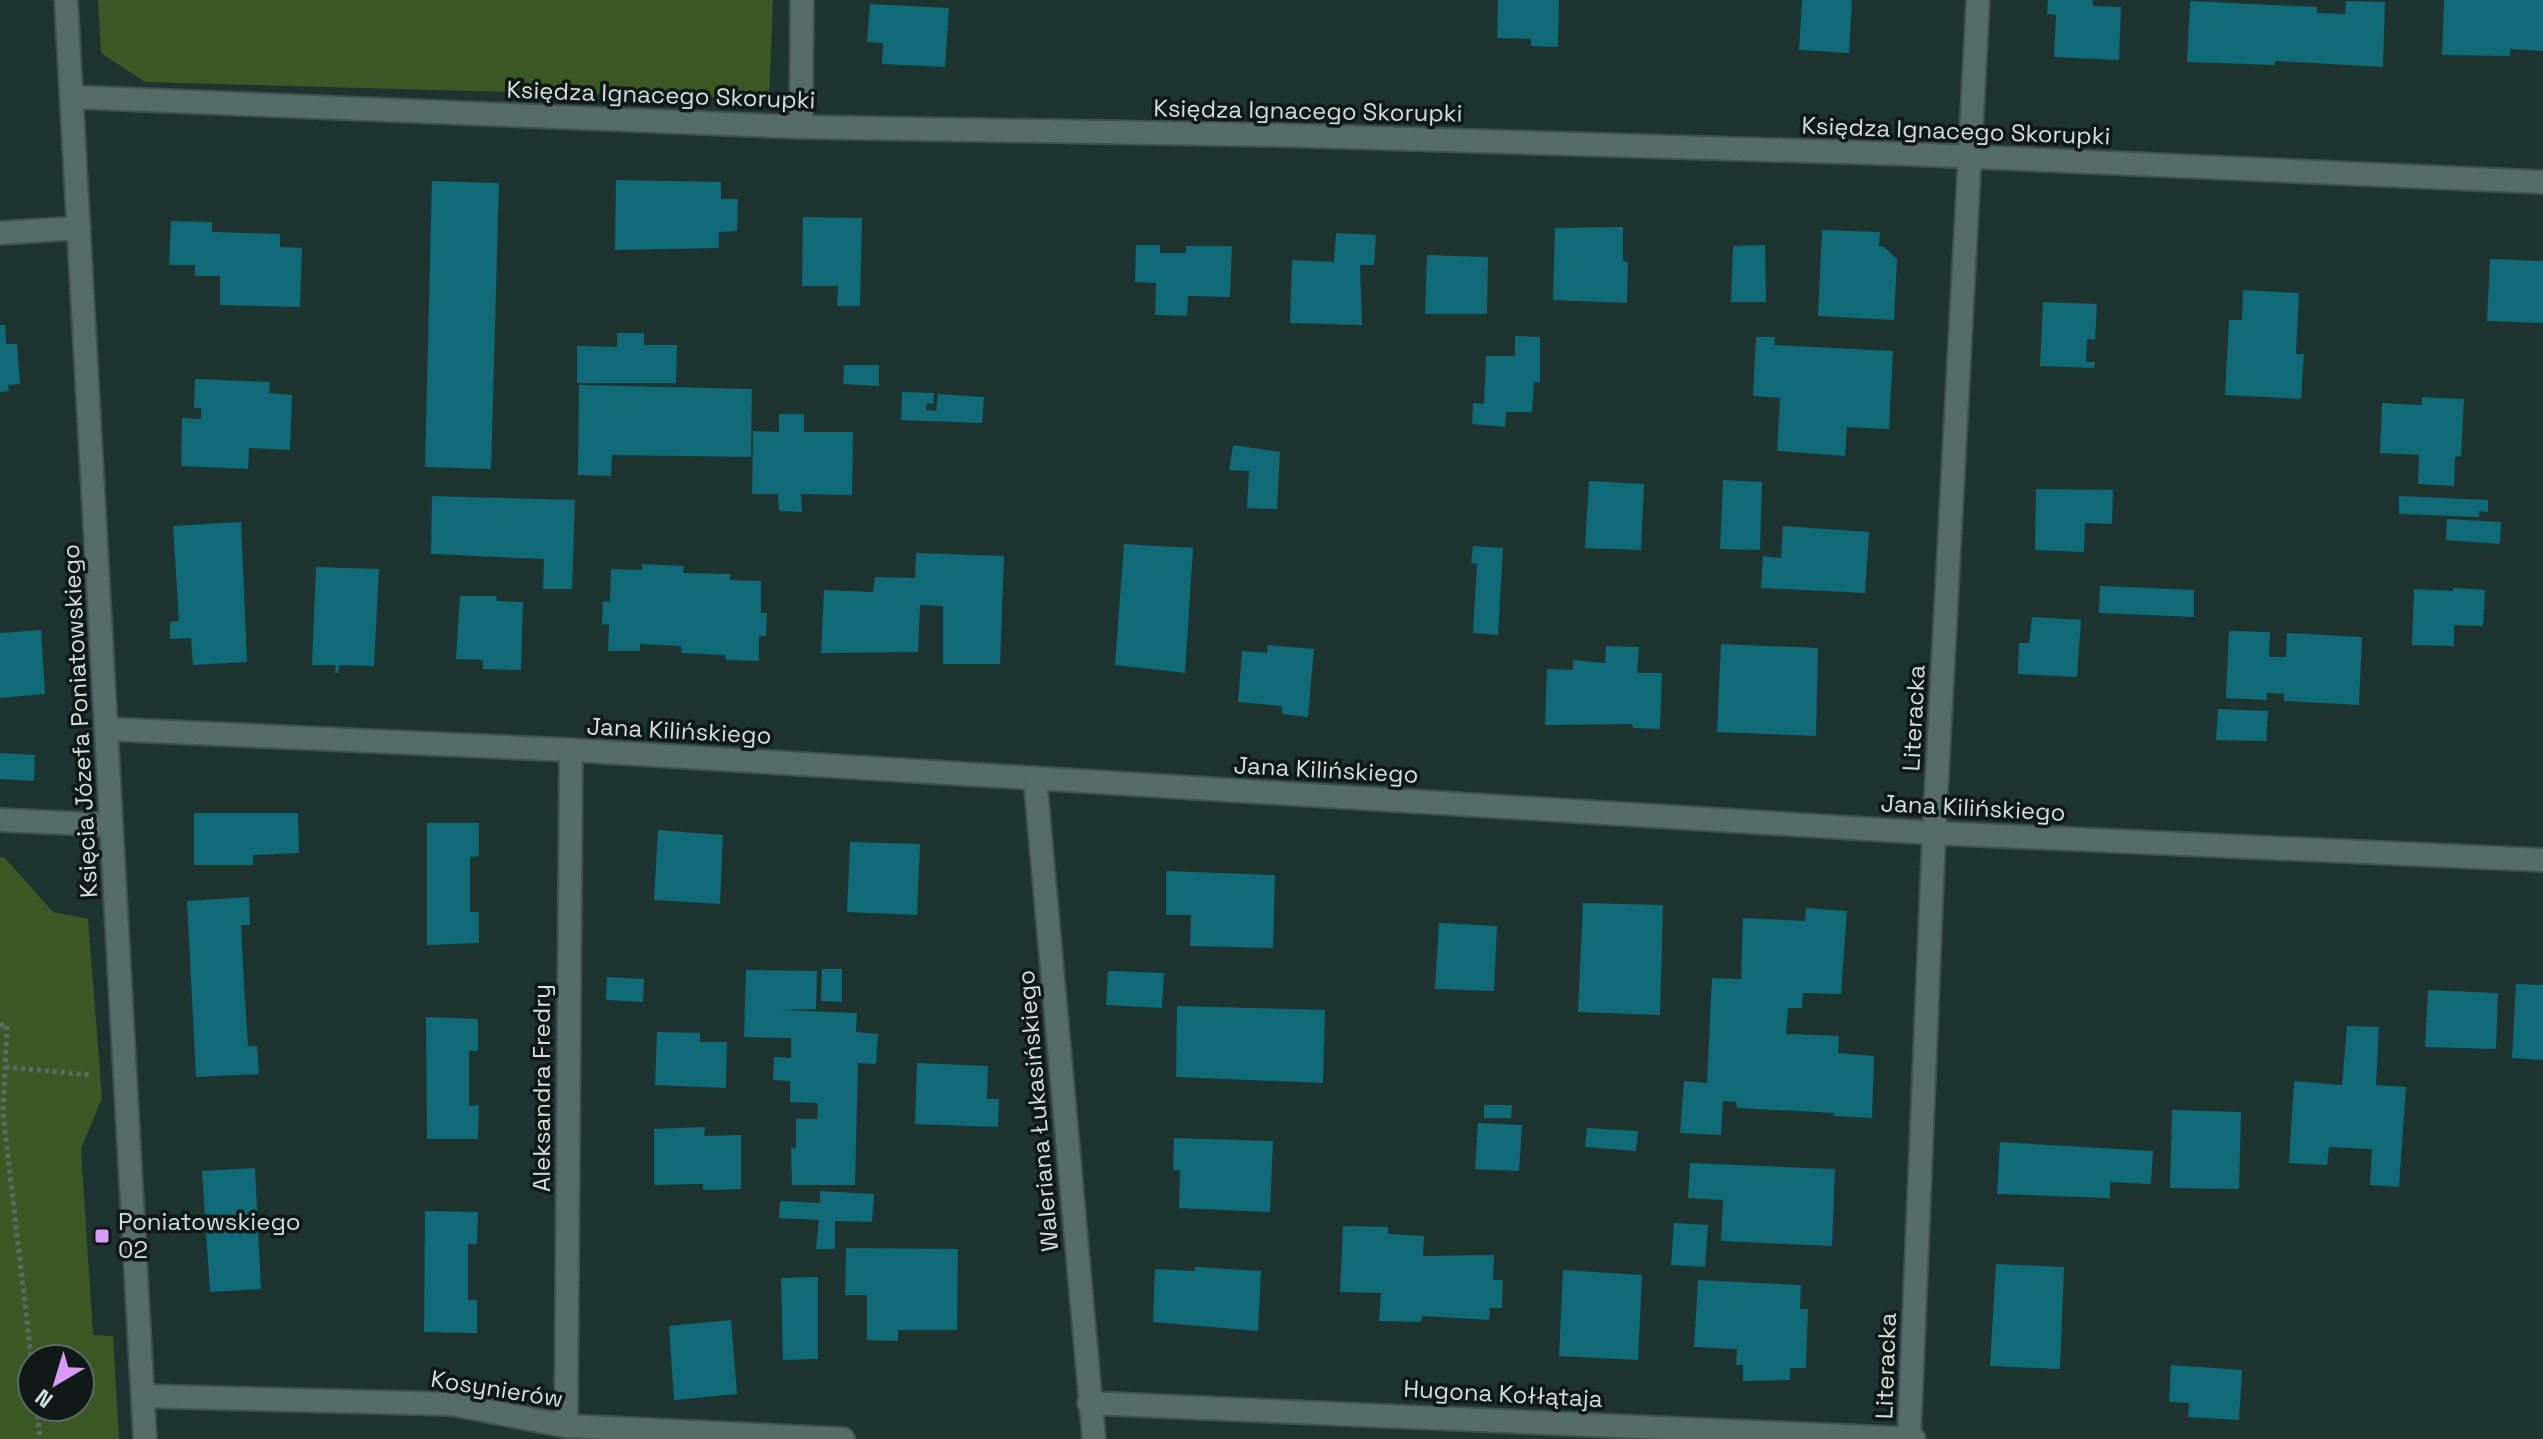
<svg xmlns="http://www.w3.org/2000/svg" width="2543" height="1439" viewBox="0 0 2543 1439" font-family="'Space Grotesk',sans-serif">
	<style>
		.green { fill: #3c5925; fill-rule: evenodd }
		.building { fill: #116a77 }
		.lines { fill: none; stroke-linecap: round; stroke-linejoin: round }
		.minor-casing { stroke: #3f5250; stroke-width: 26 }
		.path { stroke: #5a6c6a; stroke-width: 5; stroke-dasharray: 4 4; stroke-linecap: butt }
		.minor { stroke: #556c69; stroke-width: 22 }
		.poi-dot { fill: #d89bf8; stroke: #101918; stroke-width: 3 }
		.labels { text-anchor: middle; stroke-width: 7; stroke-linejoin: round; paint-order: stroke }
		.street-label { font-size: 24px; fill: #d2dedc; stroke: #101918 }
		.poi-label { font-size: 24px; fill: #d2dedc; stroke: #101918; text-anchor: start }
	</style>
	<rect width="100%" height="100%" fill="#1e3431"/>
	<!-- green -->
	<g class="green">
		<path d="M98 0H773L769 99 145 82 101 53Z"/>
		<path d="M0 857H4L53 912 88 919 102 1098 81 1149 93 1335 113 1336 119 1439H0ZM80 1359V1407H32V1359Z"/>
	</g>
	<!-- building -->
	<g class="building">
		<path d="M1498 0H1559L1558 47 1531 46V39L1497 38Z"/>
		<path d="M1802 0H1852L1849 53 1799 50Z"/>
		<path d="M2048 0H2093V6L2121 7 2119 60 2054 57 2056 15 2047 14Z"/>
		<path d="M2444 0H2543V51L2510 49V56L2442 55Z"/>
		<path d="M2190 1 2317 7V13L2345 14 2346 1 2385 2 2383 67 2275 61V65L2187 62Z"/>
		<path d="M870 4 949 8 945 67 882 64 883 43 867 42Z"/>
		<path d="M616 180 721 182V199H738L737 231 719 232V248L615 250Z"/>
		<path d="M432 181 499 183 491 469 425 467Z"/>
		<path d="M803 217 862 218 860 306H837L838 286H802Z"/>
		<path d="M171 221 212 222V232L280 234V247L302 248 300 307 220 305V276H195V265H169Z"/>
		<path d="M1623 227V261L1628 262 1627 303 1553 300 1555 228Z"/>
		<path d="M1822 230 1880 232 1879 246 1884 247 1897 259 1894 320 1818 316Z"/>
		<path d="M1336 233 1376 235 1374 265H1360L1362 325 1290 323 1292 260 1334 262Z"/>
		<path d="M1136 245H1160V253H1186V246H1232L1230 297 1188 296 1187 316 1155 315 1156 283 1135 282Z"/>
		<path d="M1765 245 1766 302H1731L1733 246Z"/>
		<path d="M1427 255 1488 257 1487 314H1425Z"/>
		<path d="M2490 259 2543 261V323L2487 321Z"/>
		<path d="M2243 290 2299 293 2296 354H2304L2301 399 2225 395 2229 320H2242Z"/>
		<path d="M2043 302 2097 304 2095 340 2087 339 2086 362H2095L2094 368 2040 366Z"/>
		<path d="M0 325H5L6 344H17L20 384 8 385 9 391 0 392Z"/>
		<path d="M617 333H644V345H677L676 383H577V346L617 347Z"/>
		<path d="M1515 336 1540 337V382H1534L1532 412H1506L1505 427 1472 424 1473 403 1484 404 1486 356H1515Z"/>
		<path d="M1756 337H1775L1774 345 1893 351 1889 429 1847 427 1845 456 1777 451 1780 398 1753 396Z"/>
		<path d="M844 365H879V386L843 384Z"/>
		<path d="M195 379 270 382 269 393 292 395 290 450 249 448 248 469 181 466 182 418 201 419V408H194Z"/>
		<path d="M579 385 752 389 751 457 612 455 611 476 578 475Z"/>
		<path d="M902 392 934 393 933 404 927 403 926 410 936 411 938 394 984 397 982 423 901 420Z"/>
		<path d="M2422 397 2464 399 2461 456 2455 457 2454 486 2418 484 2419 455 2380 453 2382 403 2422 405Z"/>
		<path d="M779 414H804V432H853L852 495 801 494 802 512 779 511 778 494H752L753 431 779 432Z"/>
		<path d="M1233 445 1280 452 1277 509 1247 508 1249 471 1229 470Z"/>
		<path d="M1723 480 1762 482 1760 550 1720 549Z"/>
		<path d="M1589 481 1644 484 1641 550 1585 548Z"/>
		<path d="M2036 489 2113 490 2112 524 2085 523 2084 552 2035 550Z"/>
		<path d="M432 496 575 500 572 589H543L544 559 431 554Z"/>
		<path d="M2399 496 2488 500V512L2479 511V517L2399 514Z"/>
		<path d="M2447 519 2501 522 2500 544 2446 540Z"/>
		<path d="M241 522 247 662 193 665 191 638 170 639V622L179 621 173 526Z"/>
		<path d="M1783 526 1869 532 1865 593 1761 588 1763 556 1781 558Z"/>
		<path d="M1124 544 1193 548 1185 673 1115 665Z"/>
		<path d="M1473 546 1503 548 1498 635 1473 633 1477 564 1471 563Z"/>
		<path d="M916 553 1004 556 1000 664H943V606L920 605 918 652 821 653 824 590 873 592 875 577 915 578Z"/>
		<path d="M642 564 684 566 683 573 730 574V580L761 581V613H767L766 636H759V661L726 660 725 655 682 653 681 646 640 644V651H608L609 624 602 625 603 601 610 602 611 569 642 570Z"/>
		<path d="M316 567 379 569 374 666 339 665 338 673H335L336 665H312Z"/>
		<path d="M2100 586 2194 590V617L2099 613Z"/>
		<path d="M2453 588 2485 590 2483 626 2454 625V646L2412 645 2414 589 2453 591Z"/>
		<path d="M460 596H496L497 601 523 602 521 670 483 669V660L456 659Z"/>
		<path d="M2032 617 2081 620 2077 677 2018 674 2019 643H2029Z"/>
		<path d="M41 630 45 694 0 698V633Z"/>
		<path d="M2229 631 2270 632 2269 657H2286L2287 633 2362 637 2359 705 2284 701V694L2267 693V700L2226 698Z"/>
		<path d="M1721 644 1818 648 1816 736 1717 732Z"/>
		<path d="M1268 645 1314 649 1308 717 1282 714V706L1238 702 1242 651 1267 653Z"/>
		<path d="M1606 646 1639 647 1637 673H1662L1660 729 1633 728 1632 724 1545 725 1547 669 1573 670V660L1605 663Z"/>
		<path d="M2218 709 2268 711 2266 741 2216 740Z"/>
		<path d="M0 753 35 755 34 781 0 779Z"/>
		<path d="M194 813H298L299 853 253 855V865H194Z"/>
		<path d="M427 823H479V856L470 857V912H479V943L427 945Z"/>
		<path d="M658 830 723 835 720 904 654 900Z"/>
		<path d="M850 842 920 844 917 915 847 912Z"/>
		<path d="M1166 871 1275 875 1273 948 1190 946 1191 915H1166Z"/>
		<path d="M249 897 250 925H241L244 985 248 1046H257L259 1074 196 1077 187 901Z"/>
		<path d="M1583 903 1663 905 1660 1015 1578 1012Z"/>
		<path d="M1806 908 1847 911 1841 994 1803 993 1802 1008H1788L1786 1034 1839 1036 1838 1053 1874 1056 1872 1118 1834 1116V1113L1737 1108 1736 1102 1723 1101 1721 1135 1680 1133 1684 1081 1707 1083 1712 978 1741 979 1743 918 1805 921Z"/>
		<path d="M1439 923 1497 926 1494 991 1435 989Z"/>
		<path d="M822 969H842V1002L821 1001Z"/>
		<path d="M746 970 817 971 816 1009 781 1010 857 1013 856 1032 878 1034 876 1064 858 1063 855 1185H792L791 1148H796V1119H817L818 1103 790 1102V1081L773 1080 774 1057 791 1058V1038L744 1037Z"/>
		<path d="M1108 971 1164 973 1162 1008 1106 1005Z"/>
		<path d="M607 977 644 979 643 1002 606 1000Z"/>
		<path d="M2516 984 2543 985V1060L2512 1058Z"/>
		<path d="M2428 990 2498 993 2496 1049 2425 1047Z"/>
		<path d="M1177 1006 1325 1010 1323 1083 1176 1077Z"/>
		<path d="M426 1017 478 1019V1051H469V1106L479 1105 478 1139H427Z"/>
		<path d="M2347 1026 2379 1027 2376 1085 2406 1087 2399 1187 2370 1185 2372 1149 2329 1147 2327 1165 2289 1163 2294 1081 2342 1085Z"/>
		<path d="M657 1032 700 1033V1042H727L726 1088 655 1085Z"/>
		<path d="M917 1063 988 1066 987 1099H999L998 1127 915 1124Z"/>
		<path d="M1484 1105H1512L1511 1118H1484Z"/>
		<path d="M2172 1110 2241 1112 2239 1189 2170 1188Z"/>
		<path d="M1478 1123 1522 1125 1519 1171 1475 1169Z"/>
		<path d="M705 1127 704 1136 741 1135V1189L703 1190V1184L654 1185V1129Z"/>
		<path d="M1587 1128 1638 1131 1636 1151 1585 1147Z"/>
		<path d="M1174 1138 1273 1141 1270 1212 1179 1208 1180 1170H1173Z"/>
		<path d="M2000 1142 2153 1151 2151 1184 2110 1182V1198L1997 1194Z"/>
		<path d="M1690 1163 1835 1169 1832 1246 1721 1241 1723 1200 1688 1198Z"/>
		<path d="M255 1168 261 1289 210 1292 202 1171Z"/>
		<path d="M820 1191 874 1194 872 1222 835 1221V1249H816L819 1220 779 1218 780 1201 820 1203Z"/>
		<path d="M425 1211 478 1212 477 1244H468V1300H477V1333L424 1332Z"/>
		<path d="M1674 1223 1708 1225 1705 1267 1671 1265Z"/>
		<path d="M1343 1226 1388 1227V1234L1424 1236 1423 1256 1494 1255 1493 1280H1503L1502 1308H1490L1489 1320 1423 1316 1420 1322 1379 1321 1381 1293 1340 1292Z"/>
		<path d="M846 1248 958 1249 957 1330H898V1341L867 1340V1295H845Z"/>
		<path d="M1996 1264 2064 1267 2060 1369 1990 1366Z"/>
		<path d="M1195 1267 1261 1271 1258 1331 1153 1322 1155 1269 1195 1271Z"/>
		<path d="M1563 1270 1642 1275 1638 1360 1559 1356Z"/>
		<path d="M818 1277V1359L783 1360 781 1278Z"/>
		<path d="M1698 1280 1801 1285 1800 1309H1808L1806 1368H1790V1380L1743 1381V1365H1736L1737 1349 1694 1347Z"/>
		<path d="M731 1320 737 1394 674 1400 669 1326Z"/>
		<path d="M2171 1365 2242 1370 2239 1420 2188 1417 2189 1403 2169 1402Z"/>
	</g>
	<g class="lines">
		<!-- minor casing -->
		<g class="minor-casing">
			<g id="minor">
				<path d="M66 0 145 1439"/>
				<path d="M72 97 801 127 1279 135 1907 154 2543 182"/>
				<path d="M801 127 802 0"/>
				<path d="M0 233 79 228"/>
				<path d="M106 729 571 750 1934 833 2543 860"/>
				<path d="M1035 778 1094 1439"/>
				<path d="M0 820 111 825"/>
				<path d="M143 1396 451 1404 566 1426 843 1439"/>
				<path d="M1089 1403 1914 1439"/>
				<path d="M566 1426 571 750"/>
				<path d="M1909 1439 1934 833 1978 0"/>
			</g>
		</g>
		<!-- path -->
		<g class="path">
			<path d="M0 1025H7L3 1113 32 1365"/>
			<path d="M5 1067 91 1075"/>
			<path d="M37 1407 40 1439"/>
		</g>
		<!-- minor -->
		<use href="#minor" class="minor"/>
	</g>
	<!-- markers -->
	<rect class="poi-dot" x="94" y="1228" width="16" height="16" rx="4"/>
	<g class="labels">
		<!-- street labels -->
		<g class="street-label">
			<text transform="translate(661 95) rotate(2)" y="8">Księdza Ignacego Skorupki</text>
			<text transform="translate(1308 111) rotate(1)" y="8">Księdza Ignacego Skorupki</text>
			<text transform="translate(1956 131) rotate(2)" y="8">Księdza Ignacego Skorupki</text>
			<text transform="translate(1914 718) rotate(-87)" y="8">Literacka</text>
			<text transform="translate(80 721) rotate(-93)" y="8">Księcia Józefa Poniatowskiego</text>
			<text transform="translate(679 731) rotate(3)" y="8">Jana Kilińskiego</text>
			<text transform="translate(1326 770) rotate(3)" y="8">Jana Kilińskiego</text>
			<text transform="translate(1973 808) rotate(3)" y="8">Jana Kilińskiego</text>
			<text transform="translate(542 1088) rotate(-90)" y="8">Aleksandra Fredry</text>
			<text transform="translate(1038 1111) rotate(-95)" y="8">Waleriana Łukasińskiego</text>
			<text transform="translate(1886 1366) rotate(-88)" y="8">Literacka</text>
			<text transform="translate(497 1389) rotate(9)" y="8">Kosynierów</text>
			<text transform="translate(1503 1394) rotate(3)" y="8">Hugona Kołłątaja</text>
		</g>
		<!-- poi labels -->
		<g class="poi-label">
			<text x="118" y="1230">Poniatowskiego<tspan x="118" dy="28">02</tspan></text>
		</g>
	</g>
	<!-- north arrow -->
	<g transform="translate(56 1383) rotate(218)"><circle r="38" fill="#101918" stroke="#5e6866" stroke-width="2"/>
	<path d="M0-6L14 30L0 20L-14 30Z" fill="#d89bf8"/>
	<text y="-12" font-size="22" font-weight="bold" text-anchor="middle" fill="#d2dedc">N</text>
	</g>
</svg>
